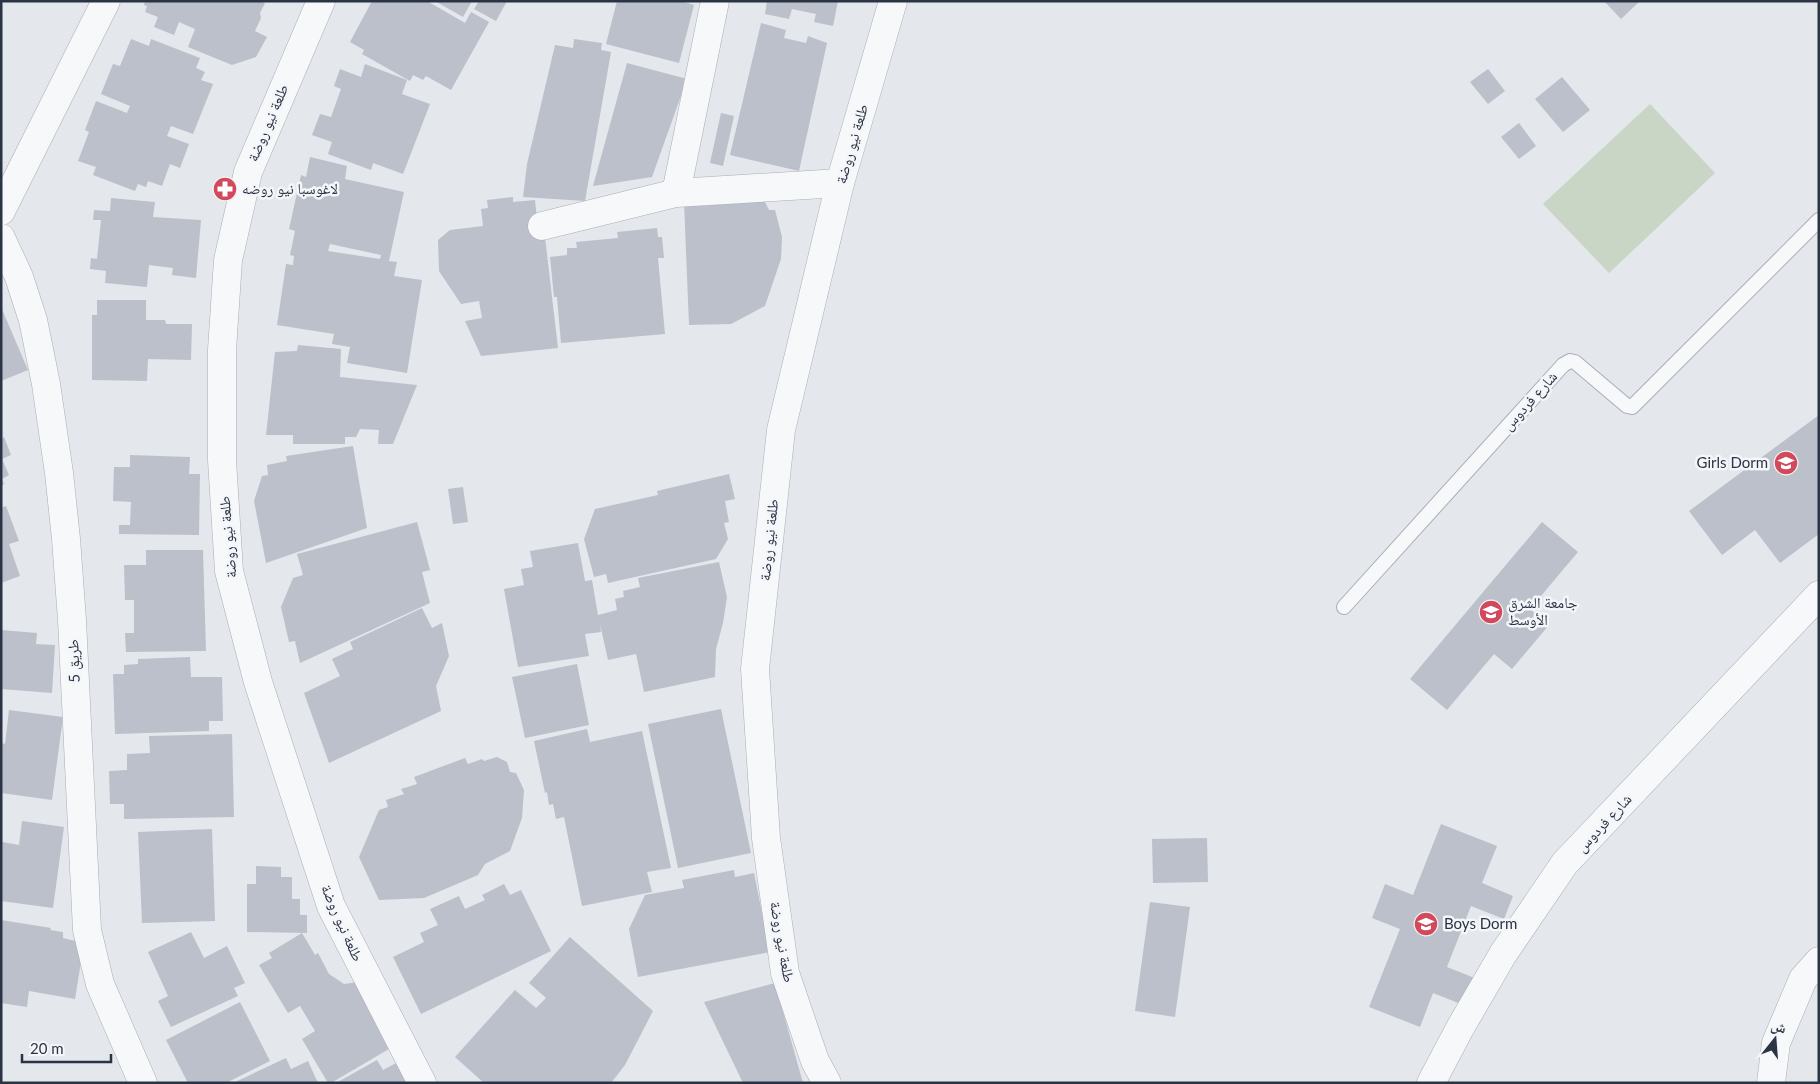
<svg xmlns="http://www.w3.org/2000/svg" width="1820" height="1084" viewBox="0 0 1820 1084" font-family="Lato,'Noto Naskh Arabic',sans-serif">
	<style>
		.grass { fill: #c9d6c5 }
		.building { fill: #bbc0ca; fill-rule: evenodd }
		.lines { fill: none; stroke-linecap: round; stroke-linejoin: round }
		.service-casing { stroke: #a9aeb7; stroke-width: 16 }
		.minor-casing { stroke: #a9aeb7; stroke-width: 29 }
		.service { stroke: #f7f8fa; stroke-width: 14 }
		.minor { stroke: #f7f8fa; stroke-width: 28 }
		.labels { text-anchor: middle; stroke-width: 5; stroke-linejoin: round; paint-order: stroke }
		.street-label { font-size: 15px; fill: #2b3445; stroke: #f4f6f9 }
		.poi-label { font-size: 15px; fill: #2b3445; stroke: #f4f6f9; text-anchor: start }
	</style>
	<rect width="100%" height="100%" fill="#e4e7ec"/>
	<!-- grass -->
	<path class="grass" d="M1650 104 1715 173 1609 273 1543 204Z"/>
	<!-- building -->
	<g class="building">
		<path d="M145 1H261L265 3 260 13 261 18 255 31 267 37 256 57 232 65 188 47 195 29 179 22 174 35 154 27 158 17 145 12 147 6 144 5Z"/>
		<path d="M372 1H427L465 23 471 12 489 22 451 90 426 76 423 80 413 75 410 81 362 54 364 50 350 42Z"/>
		<path d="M435 1H472L463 17Z"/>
		<path d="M479 1H507L496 21 474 9Z"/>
		<path d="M617 1H681L694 5 679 63 606 44Z"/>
		<path d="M767 1H838L833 26 814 22 816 14 792 9 789 19 765 14Z"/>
		<path d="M1604 1H1640L1621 19Z"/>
		<path d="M761 23 786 30 784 38 806 43 808 36 827 43 799 171 730 155Z"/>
		<path d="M131 39 149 46 151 39 200 58 196 68 205 72 201 80 213 84 193 134 171 126 167 136 189 144 180 168 170 164 162 186 148 181 146 187 138 184 135 191 93 175 96 167 78 161 89 132 85 130 96 101 127 113 130 106 101 94 113 64 120 66Z"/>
		<path d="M574 39 602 43 601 50 611 52 585 201 523 197 527 164 555 45 573 48Z"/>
		<path d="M627 63 687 79 652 177 593 186Z"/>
		<path d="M365 64 407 80 402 94 430 104 403 174 373 163 371 170 328 154 332 142 312 135 320 114 331 117 341 89 334 86 340 69 361 77Z"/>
		<path d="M1488 69 1505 91 1488 104 1470 82Z"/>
		<path d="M1562 77 1590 110 1563 132 1535 99Z"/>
		<path d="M721 113 734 116 723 166 710 163Z"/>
		<path d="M1519 123 1536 146 1519 159 1501 137Z"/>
		<path d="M310 157 347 166 345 179 404 192 389 261 397 262 394 276 422 280 407 373 347 363 350 347 332 344 334 334 277 325 286 264 293 265 294 256 290 255 295 231 289 229 301 175 306 177ZM330 244 381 255 380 259 328 251Z"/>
		<path d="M513 197V202L535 200 539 238 545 237 558 348 481 356 465 321 482 318 479 301 461 304 439 271 438 240 450 230 483 226 481 209 488 208 487 200Z"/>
		<path d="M111 198 155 202 153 217 201 220 196 278 172 275 173 268 149 265 147 287 105 283 106 271 90 269 91 258 97 259 101 220H93L94 210 110 211Z"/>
		<path d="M763 198 769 210H775L782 237 781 259 765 306 731 324 689 325 684 201 698 199 699 206 709 205 707 200Z"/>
		<path d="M657 228 658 237H662L664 258H658L665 334 561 343 557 297H554L550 257 567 255V248H577L576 242 618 238 617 232Z"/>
		<path d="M97 300H146V320H165L166 324H192L191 360 148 359 147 381 92 380V315H97Z"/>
		<path d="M1 307 28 370 1 381Z"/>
		<path d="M298 345 341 349 340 377 417 385 393 444H378L379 430 360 429 356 437H345V444H293V435H266L275 352 297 351Z"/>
		<path d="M1819 415V534L1780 563 1755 530 1722 555 1689 511Z"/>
		<path d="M4 437 11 455 2 459 9 475 2 479 4 484 1 486V439Z"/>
		<path d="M353 446 367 528 266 563 254 501 262 476 268 475 267 465 287 461 286 456Z"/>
		<path d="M130 455 190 457 189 474H200L199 535 119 534V525H130L131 502 113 501 114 467H130Z"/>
		<path d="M729 474 735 499 725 501 729 522 724 523 728 539 716 559 608 583 606 574 594 577 584 539 595 509 658 495 657 491Z"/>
		<path d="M463 487 468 522 453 524 448 489Z"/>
		<path d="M6 506 19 541 9 544 20 576 1 583V508Z"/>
		<path d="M417 522 430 570 422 572 430 603 300 663 295 641 289 642 281 607 293 578 303 575 297 554Z"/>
		<path d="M1542 522 1578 552 1530 609 1549 625 1512 669 1494 654 1447 710 1410 679Z"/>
		<path d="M578 543 585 581 592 580 598 615 617 610 615 599 624 597 623 591 640 587 638 578 719 562 727 597 723 623 716 649 715 677 644 692 636 654 608 660 600 624 601 632 585 634 589 656 518 667 504 589 524 585 521 569 533 567 530 551Z"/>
		<path d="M146 550H203L206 651 126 652 125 633H134V600H125L124 565H146Z"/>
		<path d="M422 608 432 628 442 623 449 656 436 686 441 711 329 763 304 693 340 676 332 659 353 649 350 642Z"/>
		<path d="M1 630 37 633 36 644 55 645 52 693 1 689Z"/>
		<path d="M190 657 191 677H222L223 721H209V731L115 734 113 674H124V665L138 664V659Z"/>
		<path d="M577 664 589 725 525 738 512 677Z"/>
		<path d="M721 709 751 853 678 868 648 724Z"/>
		<path d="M9 710 63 717 52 800 1 793V743L5 744Z"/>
		<path d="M587 729 590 742 642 731 671 868 647 872 652 892 582 906 564 817 556 819 553 804 549 805 547 792 545 793 534 741Z"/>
		<path d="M232 734 234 817 124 819V804H110L109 771 127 770V754L150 753 149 736Z"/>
		<path d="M497 757 507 762 510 772 516 773 524 790 522 818 510 851 485 864 478 875 424 898 379 900 359 857 379 810 388 807 386 800 404 794 401 789 417 784 414 777 465 758 468 764 482 759 484 761Z"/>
		<path d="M22 821 64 827 53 908 1 901 2 842 19 845Z"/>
		<path d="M1441 824 1497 846 1482 883 1513 896 1504 919 1471 906 1447 967 1477 979 1466 1006 1433 993 1420 1027 1369 1007 1400 929 1372 918 1385 884 1413 895Z"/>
		<path d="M212 829 215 921 142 923 138 832Z"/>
		<path d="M1207 838 1208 882 1153 883 1152 839Z"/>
		<path d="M256 866 281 867V877H292V899H300V915H307V933L247 932V884H256Z"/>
		<path d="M734 870 735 877 754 873 770 952 638 977 629 929 645 895 684 888 682 880Z"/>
		<path d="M504 884 510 895 521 890 551 951 421 1014 393 957 424 942 420 933 438 925 430 909 459 896 465 909 485 900 482 895Z"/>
		<path d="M1150 902 1190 907 1175 1017 1135 1011Z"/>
		<path d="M1 920 51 928 50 930 63 932V938L84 943 75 999 29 991 27 1007 1 1003Z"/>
		<path d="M191 932 204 958 227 946 245 983 234 988 238 996 171 1027 158 1001 168 996 148 952Z"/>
		<path d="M302 933 315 955 318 953 329 974 344 984 359 982 389 1049 331 1083H328L302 1039 315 1031 300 1006 288 1013 259 965 272 958 269 953Z"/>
		<path d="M570 937 653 1011 625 1065 611 1083H484L455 1057 515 990 536 1008 546 998 529 983Z"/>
		<path d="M775 983 803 1083H743L704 1002Z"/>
		<path d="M240 1002 270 1061 226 1083H188L166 1040Z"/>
		<path d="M286 1058 291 1069 308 1061 318 1083H233Z"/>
		<path d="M377 1060 383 1070 400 1061 412 1083H336Z"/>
	</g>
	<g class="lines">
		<!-- service casing -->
		<g class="service-casing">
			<path id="service" d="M1344 607 1563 365 1570 361 1575 362 1627 406 1632 407 1819 220"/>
		</g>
		<!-- minor casing -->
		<g class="minor-casing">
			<g id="minor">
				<path d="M321 1 248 172 228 260 222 350V460L229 571 258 682 331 906 422 1083"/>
				<path d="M676 193 715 1"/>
				<path d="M1 211 106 1"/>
				<path d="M542 226 676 193 840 183"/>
				<path d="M1 238 19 277 33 320 46 384 59 473 66 539 72 620 87 930 100 984 143 1083"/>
				<path d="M827 1083 815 1061 785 973 766 838 755 669 781 430 840 183 893 1"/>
				<path d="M1431 1083 1460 1028 1503 954 1565 863 1819 595"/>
				<path d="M1771 1083 1776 1043 1803 979 1819 961"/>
			</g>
		</g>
		<!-- service -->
		<use href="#service" class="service"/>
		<!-- minor -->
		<use href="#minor" class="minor"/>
	</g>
	<!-- icons -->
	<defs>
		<g id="pharmacy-disc" transform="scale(1.25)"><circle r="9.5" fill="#d1495b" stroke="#f4f6f9"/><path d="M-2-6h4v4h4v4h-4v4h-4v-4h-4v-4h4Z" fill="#fff"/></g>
		<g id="university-disc" transform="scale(1.25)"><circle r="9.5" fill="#d1495b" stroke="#f4f6f9"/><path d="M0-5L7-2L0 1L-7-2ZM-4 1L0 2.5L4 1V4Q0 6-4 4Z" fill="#fff"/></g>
	</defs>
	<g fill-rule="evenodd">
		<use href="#pharmacy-disc" x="225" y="189"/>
		<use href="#university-disc" x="1786" y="463"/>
		<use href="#university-disc" x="1491" y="612"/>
		<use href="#university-disc" x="1426" y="924"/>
	</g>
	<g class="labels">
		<!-- street labels -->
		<g class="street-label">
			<text transform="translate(268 123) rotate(-67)" y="5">طلعة نيو روضة</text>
			<text transform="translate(852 144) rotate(-74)" y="5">طلعة نيو روضة</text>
			<text transform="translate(1530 401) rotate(-48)" y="5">شارع فردوس</text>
			<text transform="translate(228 537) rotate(-95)" y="5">طلعة نيو روضة</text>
			<text transform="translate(769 540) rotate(-84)" y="5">طلعة نيو روضة</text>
			<text transform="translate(74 661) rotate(-92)" y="5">طريق 5</text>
			<text transform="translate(1604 823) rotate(-47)" y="5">شارع فردوس</text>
			<text transform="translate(342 923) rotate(66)" y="5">طلعة نيو روضة</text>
			<text transform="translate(782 942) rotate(80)" y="5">طلعة نيو روضة</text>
		</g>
		<!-- poi labels -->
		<g class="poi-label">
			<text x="242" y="194">لاغوسبا نيو روضه</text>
			<text x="1768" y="468" text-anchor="end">Girls Dorm</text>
			<text x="1508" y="608">جامعة الشرق<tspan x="1508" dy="17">الأوسط</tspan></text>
			<text x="1444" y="929">Boys Dorm</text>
		</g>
	</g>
	<!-- border -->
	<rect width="1820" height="1084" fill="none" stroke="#2b3445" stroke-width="5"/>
	<!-- north arrow -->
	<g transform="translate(1775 1039) rotate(17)" stroke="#f4f6f9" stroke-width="4" paint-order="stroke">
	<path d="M0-4L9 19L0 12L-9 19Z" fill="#2b3445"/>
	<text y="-8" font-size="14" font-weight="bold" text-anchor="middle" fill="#2b3445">ش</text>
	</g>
	<!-- scale -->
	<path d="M22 1054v8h89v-8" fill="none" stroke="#2b3445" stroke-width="2.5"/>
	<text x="30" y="1054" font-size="15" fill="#2b3445" stroke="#f4f6f9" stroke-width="4" paint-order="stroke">20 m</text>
</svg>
